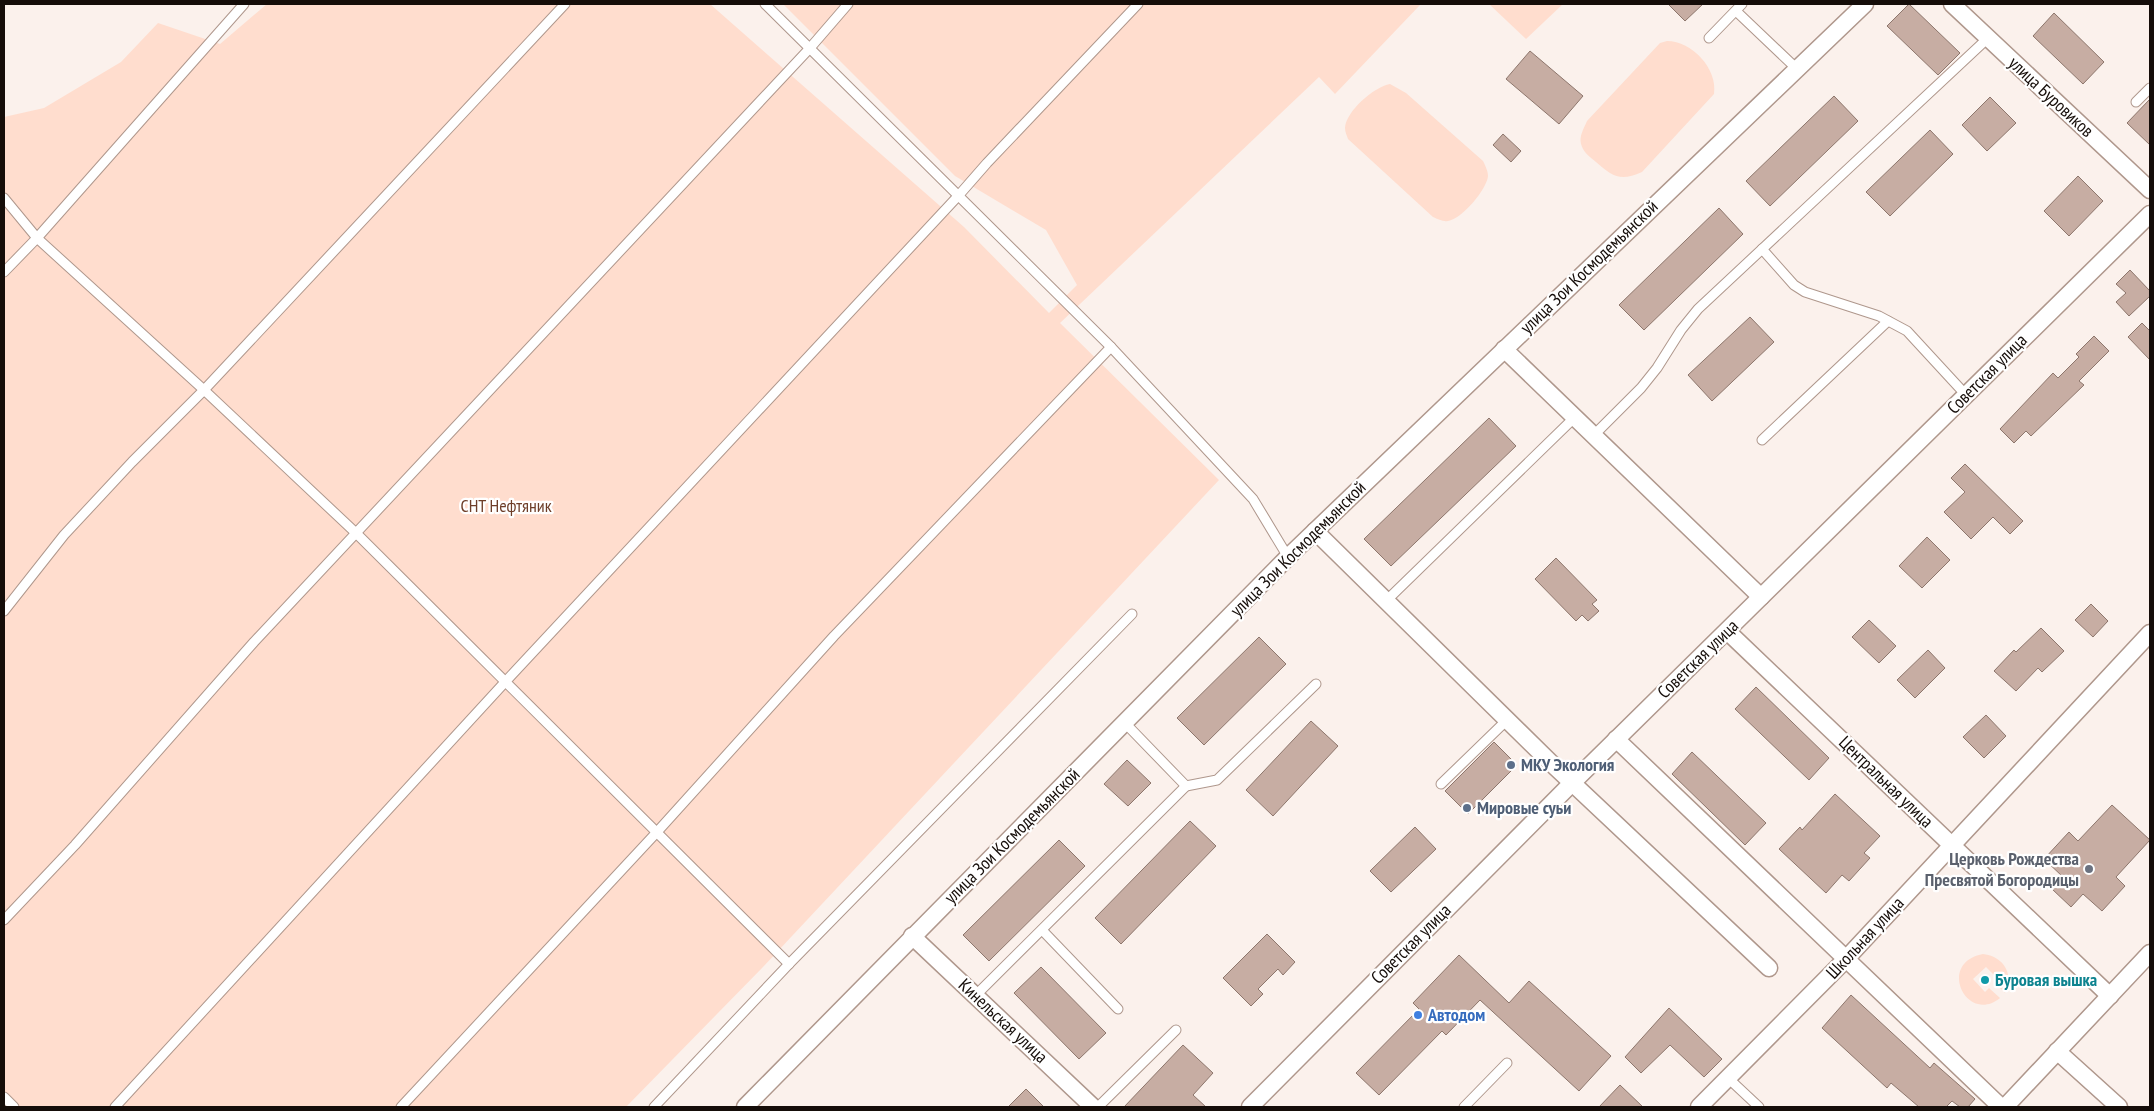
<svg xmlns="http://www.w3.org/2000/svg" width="2154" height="1111" viewBox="0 0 2154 1111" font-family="'PT Sans Narrow',sans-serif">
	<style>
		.green { fill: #ffddce }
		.building { fill: #c7ada3; stroke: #8d766c }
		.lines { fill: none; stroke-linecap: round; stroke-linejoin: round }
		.lane-casing { stroke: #af978c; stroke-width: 11 }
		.street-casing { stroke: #af978c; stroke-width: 19 }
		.lane { stroke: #fff; stroke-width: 9 }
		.street { stroke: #fff; stroke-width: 16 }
		.service-dot { fill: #5c6f8a; stroke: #fff; stroke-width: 2 }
		.worship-dot { fill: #6b7280; stroke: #fff; stroke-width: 2 }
		.culture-dot { fill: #0f9aa8; stroke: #fff; stroke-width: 2 }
		.shop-dot { fill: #3f7fe0; stroke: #fff; stroke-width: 2 }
		.labels { text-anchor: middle; stroke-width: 4.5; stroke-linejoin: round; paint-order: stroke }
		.street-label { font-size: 18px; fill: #150d09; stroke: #fff }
		.park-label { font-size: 18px; fill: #6e3e29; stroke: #fff }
		.service-label { font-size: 18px; font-weight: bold; fill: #4e5e75; stroke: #fff; text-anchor: start }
		.worship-label { font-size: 18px; font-weight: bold; fill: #5b616d; stroke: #fff; text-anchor: end }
		.culture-label { font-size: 18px; font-weight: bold; fill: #0d838f; stroke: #fff; text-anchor: start }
		.shop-label { font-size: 18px; font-weight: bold; fill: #366cbe; stroke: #fff; text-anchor: start }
	</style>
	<rect width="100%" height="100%" fill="#fbf1ec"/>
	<!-- green -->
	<g class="green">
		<path d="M267 4H710L964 227 1049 313 1077 285 1046 230 955 176 783 4H1421L1335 94 1319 77 1060 323 1219 480 763 967 626 1107H4V117L44 108 121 62 158 23 220 44Z"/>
		<path d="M1489 4H1563L1526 39Z"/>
		<path d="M1667 41C1692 41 1718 69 1714 94L1642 172C1620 182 1612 176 1596 162 1590 157 1583 152 1581 144 1579 136 1584 128 1587 121L1660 43Z"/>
		<path d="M1390 84 1406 93 1483 161C1485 165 1488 171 1488 176 1487 189 1462 219 1448 221 1443 222 1438 219 1433 217L1348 139C1347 136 1345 132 1345 128 1346 111 1374 87 1390 84Z"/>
		<path d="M1983 954C2003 956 2015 974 2005 993L1995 983 1998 979 1986 967 1973 979 1985 992 1989 988 2000 998C1967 1025 1936 963 1983 954Z"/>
	</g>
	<!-- building -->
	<g class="building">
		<path d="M1668 4H1703L1685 21Z"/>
		<path d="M1909 4 1960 53 1938 75 1887 26Z"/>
		<path d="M2054 13 2104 62 2083 84 2033 36Z"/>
		<path d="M1530 51 1583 96 1559 124 1506 79Z"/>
		<path d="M1834 96 1858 121 1770 206 1746 181Z"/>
		<path d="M1990 97 2016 123 1987 151 1962 125Z"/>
		<path d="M2150 99V145L2127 123Z"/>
		<path d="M1930 130 1953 154 1890 216 1866 192Z"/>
		<path d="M1503 134 1521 151 1511 162 1493 145Z"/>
		<path d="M2078 176 2103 201 2069 236 2044 211Z"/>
		<path d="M1719 208 1743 234 1644 330 1619 305Z"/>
		<path d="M2130 270 2150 291V296L2129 316 2116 302 2126 293 2116 284Z"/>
		<path d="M1750 317 1774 342 1712 401 1688 375Z"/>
		<path d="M2142 323 2150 331V360L2128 337Z"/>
		<path d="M2094 336 2109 351 2079 381 2084 385 2031 436 2026 431 2014 443 2000 429 2053 373 2058 378 2079 357 2076 354Z"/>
		<path d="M1489 418 1516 446 1391 566 1364 539Z"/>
		<path d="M1965 464 2023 521 2010 534 1993 517 1971 539 1944 512 1965 492 1951 478Z"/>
		<path d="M1927 537 1950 560 1922 588 1899 566Z"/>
		<path d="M1556 558 1597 600 1592 604 1599 611 1588 621 1582 615 1576 621 1535 579Z"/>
		<path d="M2091 604 2108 621 2093 637 2075 620Z"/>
		<path d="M1869 620 1896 646 1879 663 1852 637Z"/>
		<path d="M2041 628 2064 651 2042 672 2038 668 2016 691 1994 671 2014 650 2016 652Z"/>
		<path d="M1259 637 1286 664 1204 745 1177 718Z"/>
		<path d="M1928 650 1945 668 1915 698 1897 680Z"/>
		<path d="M1756 687 1829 758 1809 780 1735 709Z"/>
		<path d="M1986 715 2006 736 1984 758 1963 737Z"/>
		<path d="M1311 721 1338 746 1273 816 1246 790Z"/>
		<path d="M1494 742 1517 765 1468 814 1445 791Z"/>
		<path d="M1692 752 1766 823 1745 845 1672 774Z"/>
		<path d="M1127 760 1151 783 1128 806 1104 784Z"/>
		<path d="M1835 794 1880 836 1864 853 1870 858 1849 881 1842 875 1826 893 1779 849 1800 827 1802 830Z"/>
		<path d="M2112 805 2150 840 2116 877 2125 886 2102 911 2083 894 2071 907 2052 889 2063 877 2044 859 2069 832 2078 841Z"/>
		<path d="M1190 821 1216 846 1121 944 1095 918Z"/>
		<path d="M1415 827 1436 849 1391 892 1370 871Z"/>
		<path d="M1059 840 1085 866 989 961 963 935Z"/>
		<path d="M1267 934 1295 962 1283 975 1278 969 1258 989 1263 994 1251 1006 1223 978Z"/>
		<path d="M1459 955 1509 1003 1529 981 1611 1056 1579 1091 1480 1000 1446 1035 1442 1031 1379 1095 1356 1073 1419 1009 1413 1003Z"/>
		<path d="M1041 967 1106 1033 1079 1059 1014 993Z"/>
		<path d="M1851 995 1930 1068 1934 1063 1975 1099 1968 1107H1960L1952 1101 1946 1107H1919L1891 1083 1887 1088 1822 1028Z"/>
		<path d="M1669 1008 1722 1059 1704 1077 1670 1045 1641 1073 1625 1057Z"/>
		<path d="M1183 1045 1213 1073 1193 1095 1206 1107H1124Z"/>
		<path d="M1620 1085 1643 1107H1599Z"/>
		<path d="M1026 1089 1044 1107H1008Z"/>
	</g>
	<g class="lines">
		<!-- lane casing -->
		<g class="lane-casing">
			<g id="lane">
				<path d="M765 4 1111 347 1253 499 1288 557"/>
				<path d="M1736 11 1797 69"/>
				<path d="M1709 38 1742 4"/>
				<path d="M2136 102 2150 88"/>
				<path d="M4 198 37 238 204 390 357 534 789 964"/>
				<path d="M1762 249 1794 285 1805 292 1879 316 1907 331 1966 395"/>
				<path d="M4 272 37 238 244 4"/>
				<path d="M1594 435 1641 388 1657 368 1681 330 1698 309 1988 38"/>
				<path d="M1762 440 1888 321"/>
				<path d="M1386 601 1575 417"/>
				<path d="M4 611 64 535 132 462 204 390 565 4"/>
				<path d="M1441 784 1507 720"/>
				<path d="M1186 786 1217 780 1316 684"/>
				<path d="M4 920 75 845 254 642 810 48 848 4"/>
				<path d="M1042 930 1118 1009"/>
				<path d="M976 995 1186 786 1125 723"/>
				<path d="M1728 1078 1759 1107"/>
				<path d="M4 1097 14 1107"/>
				<path d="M115 1107 506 681 959 195 987 163 1138 4"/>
				<path d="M401 1107 657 832 834 636 1111 347"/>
				<path d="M654 1107 789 964 1132 614"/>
				<path d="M1098 1107 1176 1030"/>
				<path d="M1464 1107 1507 1063"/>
			</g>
		</g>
		<!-- street casing -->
		<g class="street-casing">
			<g id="street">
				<path d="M1952 4 2150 190"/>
				<path d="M1504 349 1761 597"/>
				<path d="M1315 531 1550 762 1769 968"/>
				<path d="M1727 631 2110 996"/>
				<path d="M1616 739 2001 1107"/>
				<path d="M912 936 1093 1107"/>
				<path d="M2057 1051 2119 1107"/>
				<path d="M745 1107 1288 557 1865 4"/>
				<path d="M1250 1107 1572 783 2150 214"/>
				<path d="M1699 1107 1845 960 2150 633"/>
				<path d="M2005 1107 2150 953"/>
			</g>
		</g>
		<!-- lane -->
		<use href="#lane" class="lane"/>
		<!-- street -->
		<use href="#street" class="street"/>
	</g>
	<!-- markers -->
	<g class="service-dot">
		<circle cx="1511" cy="765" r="5"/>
		<circle cx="1467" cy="808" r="5"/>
	</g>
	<circle class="worship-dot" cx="2089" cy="869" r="5"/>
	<circle class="culture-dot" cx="1985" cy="980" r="5"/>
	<circle class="shop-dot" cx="1418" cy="1015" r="5"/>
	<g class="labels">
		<!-- street labels -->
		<g class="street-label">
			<text transform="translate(2051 97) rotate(43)" y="6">улица Буровиков</text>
			<text transform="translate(1589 267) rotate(-44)" y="6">улица Зои Космодемьянской</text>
			<text transform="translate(1987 374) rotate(-45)" y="6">Советская улица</text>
			<text transform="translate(1298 549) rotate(-45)" y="6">улица Зои Космодемьянской</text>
			<text transform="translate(1698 659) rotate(-44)" y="6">Советская улица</text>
			<text transform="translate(1886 782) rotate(44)" y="6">Центральная улица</text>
			<text transform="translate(1012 836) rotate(-45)" y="6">улица Зои Космодемьянской</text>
			<text transform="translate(1865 938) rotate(-47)" y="6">Школьная улица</text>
			<text transform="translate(1411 944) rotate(-45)" y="6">Советская улица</text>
			<text transform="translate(1003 1021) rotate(43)" y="6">Кинельская улица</text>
		</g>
		<!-- park labels -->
		<g class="park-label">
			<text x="506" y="512">СНТ Нефтяник</text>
		</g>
		<!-- service labels -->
		<g class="service-label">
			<text x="1521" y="771">МКУ Экология</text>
			<text x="1477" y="814">Мировые суьи</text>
		</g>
		<!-- worship labels -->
		<g class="worship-label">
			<text x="2079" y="865">Церковь Рождества<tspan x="2079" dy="21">Пресвятой Богородицы</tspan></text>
		</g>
		<!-- culture labels -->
		<g class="culture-label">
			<text x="1995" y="986">Буровая вышка</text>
		</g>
		<!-- shop labels -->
		<g class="shop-label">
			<text x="1428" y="1021">Автодом</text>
		</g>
	</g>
	<!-- border -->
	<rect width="2154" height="1111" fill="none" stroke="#150d09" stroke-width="10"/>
</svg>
